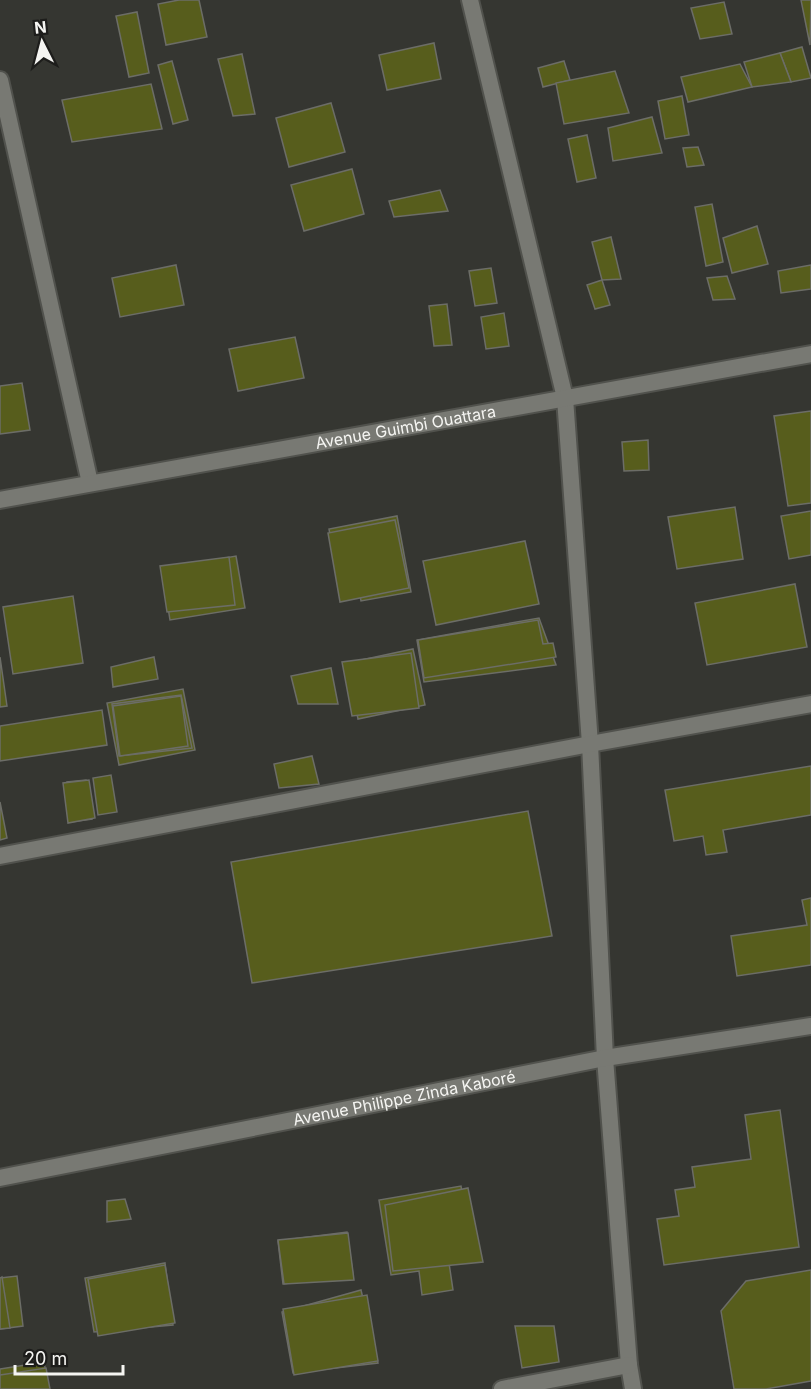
<svg xmlns="http://www.w3.org/2000/svg" width="811" height="1389" viewBox="0 0 811 1389" font-family="Inter,sans-serif">
	<style>
		.building { fill: #575d1c; stroke: #6c6d67; stroke-width: 1.5 }
		.lines { fill: none; stroke-linecap: round; stroke-linejoin: round }
		.minor-casing { stroke: #51524d; stroke-width: 20 }
		.minor { stroke: #787973; stroke-width: 16 }
		.labels { text-anchor: middle; stroke-width: 6; stroke-linejoin: round; paint-order: stroke }
		.street-label { font-size: 16px; fill: #f5f5f2; stroke: #1d1d1b }
	</style>
	<rect width="100%" height="100%" fill="#353631"/>
	<!-- building -->
	<g class="building">
		<path d="M179 0H199L207 37 166 45 158 4Z"/>
		<path d="M801 0H811L810 45Z"/>
		<path d="M724 2 732 34 700 39 691 8Z"/>
		<path d="M137 12 149 73 129 77 116 16Z"/>
		<path d="M434 43 441 79 387 90 379 55Z"/>
		<path d="M802 47 811 78 791 82 780 53Z"/>
		<path d="M780 53 791 82 752 87 744 62Z"/>
		<path d="M242 54 255 114 233 116 218 59Z"/>
		<path d="M172 61 188 120 173 124 158 65Z"/>
		<path d="M564 61 570 80 543 87 538 68Z"/>
		<path d="M740 64 752 87 688 102 681 77Z"/>
		<path d="M615 71 629 113 564 124 556 83Z"/>
		<path d="M151 84 162 129 72 142 62 100Z"/>
		<path d="M682 96 689 135 665 139 658 101Z"/>
		<path d="M331 103 345 152 289 167 276 118Z"/>
		<path d="M652 117 662 153 613 161 608 128Z"/>
		<path d="M587 135 596 178 577 182 568 139Z"/>
		<path d="M698 147 704 165 687 167 683 148Z"/>
		<path d="M352 169 364 214 304 231 291 185Z"/>
		<path d="M440 190 448 211 394 217 389 201Z"/>
		<path d="M712 204 723 262 706 266 695 207Z"/>
		<path d="M757 226 768 264 732 273 723 238Z"/>
		<path d="M611 237 621 279 602 280 592 242Z"/>
		<path d="M176 265 184 305 120 317 112 278Z"/>
		<path d="M811 265V289L781 293 778 271Z"/>
		<path d="M491 268 497 303 475 306 469 271Z"/>
		<path d="M727 276 735 299 713 300 707 278Z"/>
		<path d="M602 280 610 305 595 309 587 285Z"/>
		<path d="M447 304 452 345 434 346 429 306Z"/>
		<path d="M504 313 509 346 486 349 481 317Z"/>
		<path d="M295 337 304 378 238 391 229 349Z"/>
		<path d="M22 383 30 430 0 434V386Z"/>
		<path d="M811 411V503L788 506 774 416Z"/>
		<path d="M648 440 649 470 624 471 622 442Z"/>
		<path d="M735 507 743 559 677 569 668 517Z"/>
		<path d="M811 511V555L789 559 781 516Z"/>
		<path d="M397 516 411 592 361 601 358 585 340 588 329 529Z"/>
		<path d="M395 520 409 588 340 602 328 533Z"/>
		<path d="M525 541 539 604 436 625 423 561Z"/>
		<path d="M236 556 245 608 170 620 162 569Z"/>
		<path d="M229 557 235 605 167 612 160 566Z"/>
		<path d="M795 584 807 647 707 665 695 603Z"/>
		<path d="M73 596 83 663 13 674 3 607Z"/>
		<path d="M539 618 556 665 424 682 417 640Z"/>
		<path d="M538 620 543 644 553 643 556 657 424 678 418 640Z"/>
		<path d="M413 649 425 705 358 719 347 663Z"/>
		<path d="M411 653 419 708 352 716 342 662Z"/>
		<path d="M0 657 7 706 0 707Z"/>
		<path d="M154 657 158 679 113 687 111 667Z"/>
		<path d="M331 668 338 704H298L291 676Z"/>
		<path d="M183 689 195 750 119 765 107 703Z"/>
		<path d="M181 695 192 748 119 756 112 704Z"/>
		<path d="M181 696 188 746 120 756 113 706Z"/>
		<path d="M102 710 107 745 0 761V726Z"/>
		<path d="M312 756 319 784 279 788 274 764Z"/>
		<path d="M811 766V815L723 830 727 852 706 855 703 836 674 841 665 790Z"/>
		<path d="M111 775 117 812 98 815 93 778Z"/>
		<path d="M86 780 92 819 71 822 67 782Z"/>
		<path d="M89 780 95 818 68 823 63 783Z"/>
		<path d="M0 802 7 838 0 840Z"/>
		<path d="M528 811 552 936 252 983 231 862Z"/>
		<path d="M811 898V965L737 976 731 936 807 925 802 900Z"/>
		<path d="M780 1110 799 1247 664 1265 657 1219 679 1216 675 1190 695 1187 692 1167 751 1159 745 1115Z"/>
		<path d="M461 1186 473 1259 449 1263 453 1290 422 1295 419 1271 391 1275 379 1200Z"/>
		<path d="M468 1188 483 1262 393 1271 385 1205Z"/>
		<path d="M125 1199 131 1219 107 1222V1201Z"/>
		<path d="M347 1232 353 1275 283 1284 278 1241Z"/>
		<path d="M348 1233 354 1280 284 1284 278 1240Z"/>
		<path d="M165 1263 173 1325 94 1332 85 1278Z"/>
		<path d="M165 1265 175 1323 98 1336 88 1279Z"/>
		<path d="M811 1270V1381L766 1389H734L721 1311 746 1281Z"/>
		<path d="M17 1276 23 1326 0 1329V1278Z"/>
		<path d="M2 1277 10 1328 0 1329V1278Z"/>
		<path d="M361 1290 378 1363 293 1373 282 1312Z"/>
		<path d="M367 1295 378 1361 294 1375 283 1309Z"/>
		<path d="M515 1326H554L559 1362 522 1368Z"/>
		<path d="M44 1362 49 1389H0V1369Z"/>
		<path d="M46 1368 50 1389H0V1375Z"/>
	</g>
	<g class="lines">
		<!-- minor casing -->
		<g class="minor-casing">
			<g id="minor">
				<path d="M470 0 565 398 590 744 605 1058 629 1365 633 1389"/>
				<path d="M0 80 90 483"/>
				<path id="s1" d="M0 500 811 354"/>
				<path d="M0 856 590 744 811 704"/>
				<path id="s2" d="M0 1178 605 1058 811 1026"/>
				<path d="M502 1389 629 1365"/>
			</g>
		</g>
		<!-- minor -->
		<use href="#minor" class="minor"/>
	</g>
	<g class="labels">
		<!-- street labels -->
		<g class="street-label">
			<text dy="6" stroke="none"><textPath href="#s1" startOffset="412">Avenue Guimbi Ouattara</textPath></text>
			<text dy="6" stroke="none"><textPath href="#s2" startOffset="412">Avenue Philippe Zinda Kaboré</textPath></text>
		</g>
	</g>
	<!-- north arrow -->
	<g transform="translate(42 42) rotate(354)" stroke="#1d1d1b" stroke-width="4.5" paint-order="stroke">
	<path d="M0-4.5L10 22L0 15L-10 22Z" fill="#f5f5f2"/>
	<text y="-9" font-size="16" font-weight="bold" text-anchor="middle" fill="#f5f5f2">N</text>
	</g>
	<!-- scale -->
	<path d="M15 1365v9h108v-9" fill="none" stroke="#f5f5f2" stroke-width="3"/>
	<text x="24" y="1365" font-size="18" fill="#f5f5f2" stroke="#1d1d1b" stroke-width="4.5" paint-order="stroke">20 m</text>
</svg>
